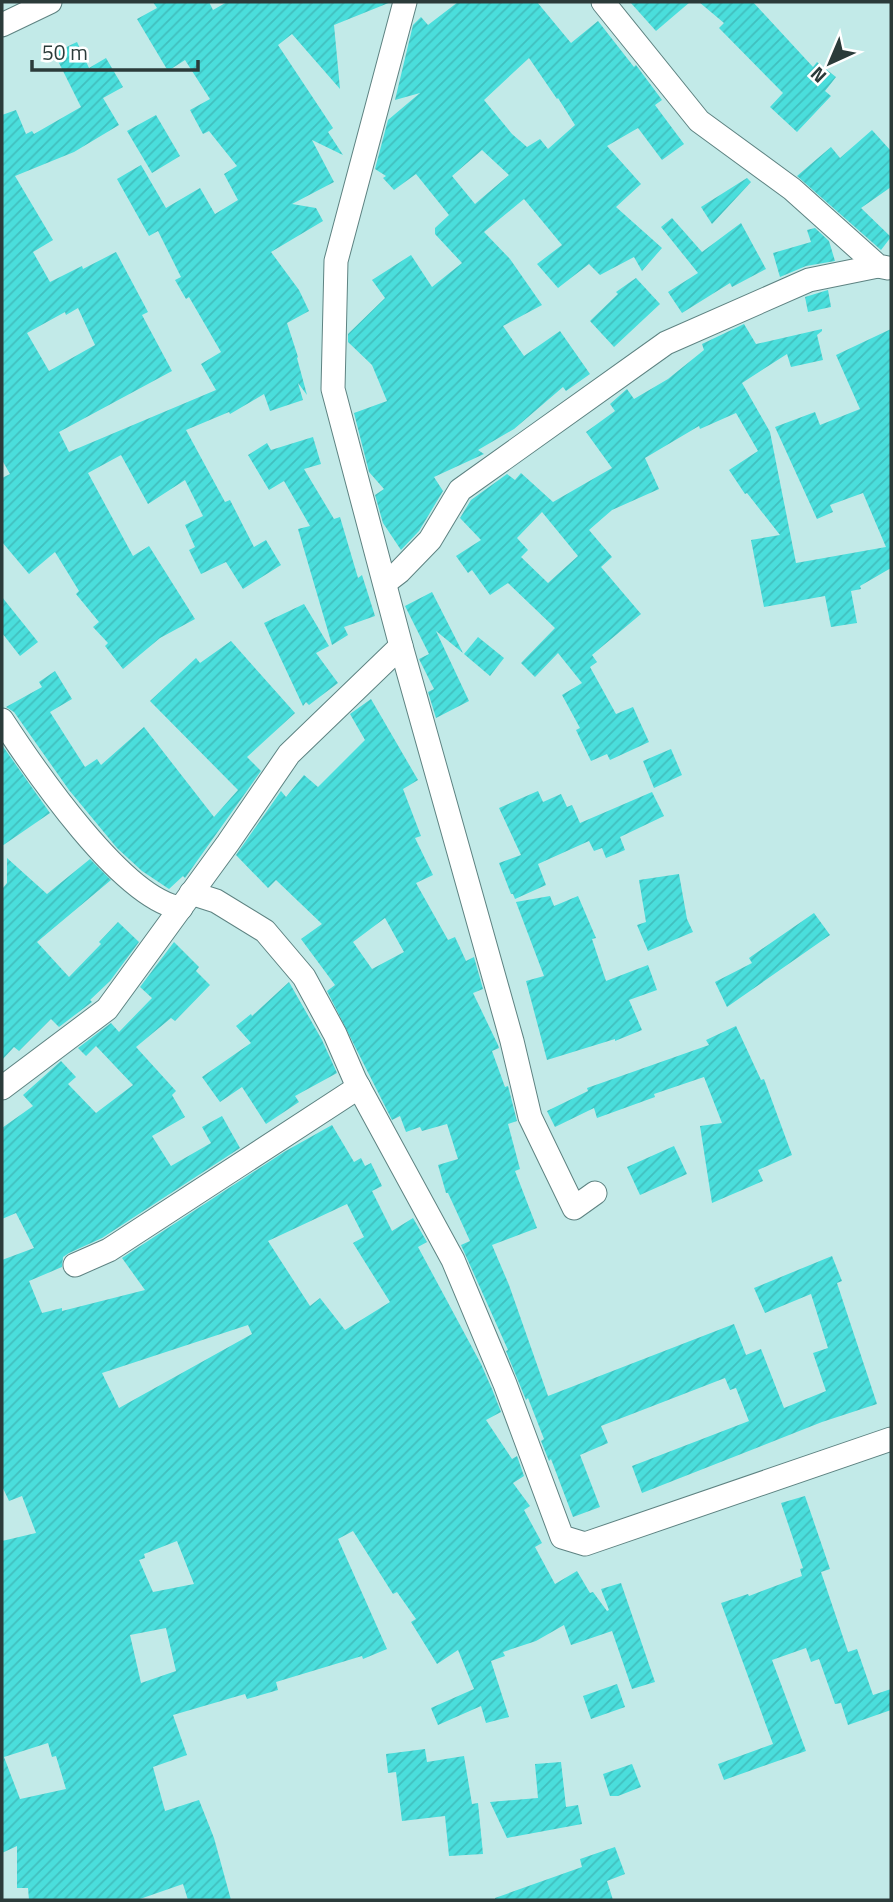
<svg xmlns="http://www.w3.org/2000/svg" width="893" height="1902" viewBox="0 0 893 1902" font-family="'Titillium Web',sans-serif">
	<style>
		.building { fill: url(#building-hatch); fill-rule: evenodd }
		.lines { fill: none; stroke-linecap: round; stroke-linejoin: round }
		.minor-casing { stroke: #5e8382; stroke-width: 25 }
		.minor { stroke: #fff; stroke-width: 23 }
	</style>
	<defs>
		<pattern id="building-hatch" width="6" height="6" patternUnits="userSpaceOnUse" patternTransform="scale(1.75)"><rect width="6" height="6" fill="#4adedc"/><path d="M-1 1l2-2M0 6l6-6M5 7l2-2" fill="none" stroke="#41bfbe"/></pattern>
	</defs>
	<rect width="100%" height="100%" fill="#c2eae8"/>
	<!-- building -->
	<g class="building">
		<path d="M153 2H209L213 10 227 2H391L334 25 340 89 292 34 278 45 333 128 328 132 343 155 312 140 334 182 292 204 316 208 323 221 271 252 299 290 309 311 287 323 298 357 297 358 307 395 298 383 303 400 270 411 264 394 230 414 229 412 186 430 225 502 230 500 254 547 266 540 281 565 243 589 226 562 201 574 189 550 195 547 185 525 203 516 185 480 148 504 121 455 88 473 133 556 149 546 195 619 160 638 123 669 105 646 108 643 93 627 99 622 76 594 79 591 55 552 29 574 2 542V478L10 474 2 460V115L16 110 26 134 32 131 34 134 81 107 54 53 77 42 89 68 106 58 123 87 103 98 119 125 74 152 15 176 53 240 33 252 50 282 82 266 83 269 116 252 148 312 142 315 172 371 59 432 69 452 216 390 201 364 221 352 189 297 186 299 175 280 181 277 158 231 149 236 117 179 141 165 166 208 200 188 215 214 238 200 224 174 237 166 209 131 203 134 190 110 210 99 185 60 168 71 137 19 157 8ZM78 308 95 345 49 371 27 333 65 312 66 315Z"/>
		<path d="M458 2H537L571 43 598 21 634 67 636 65 662 100 655 105 684 144 662 160 638 128 607 146 641 184 616 207 662 248 642 271 634 257 600 275 589 264 558 288 537 264 562 245 524 199 484 232 510 259 542 305 503 326 524 356 560 331 590 374 566 391 563 387 514 429 478 450 484 454 434 477 443 491 419 531 401 550 383 523 375 495 384 489 369 472 354 413 387 401 372 365 348 342V334L385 298 372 280 411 255 432 287 462 263 435 234V228L449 215 416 174 394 190 383 178 386 176 375 169 388 120 420 93 395 100 413 25 421 17 428 25ZM529 58 557 99 558 98 575 125 548 149 540 139 527 147 512 134 484 100ZM482 150 509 175 475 204 452 176Z"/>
		<path d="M630 2H690L656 31Z"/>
		<path d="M699 2H753L813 67 817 62 836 77 825 91 831 96 797 132 770 107 783 93 719 28 724 23Z"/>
		<path d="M156 115 180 156 152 173 127 131Z"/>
		<path d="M872 130 891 151V187L861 208 891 237 881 250 797 176 831 147 840 158Z"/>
		<path d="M747 178 751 182 712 224 701 207Z"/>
		<path d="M672 218 702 252 741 223 766 269 732 287 730 283 682 313 668 292 698 273 661 227Z"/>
		<path d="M815 228 829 241 835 261 806 266 780 277 773 253 811 242 807 230Z"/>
		<path d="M636 278 660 304 614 347 590 321 618 294 616 292Z"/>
		<path d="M828 290 831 307 808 312 805 297Z"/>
		<path d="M744 324 756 344 822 329V331L817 335 823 360 791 367 787 354 742 383 770 432 796 563 886 547 863 493 830 505 833 512 817 519 775 427 815 412 820 425 860 409 836 355 891 329V568L860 586 861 589 851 591 857 623 831 627 825 596 764 607 751 540 780 535 747 493 745 494 729 470 758 451 736 413 700 429 699 426 645 458 659 489 612 510 589 530 612 557 601 567 641 614 592 655 597 662 590 667 616 714 633 707 649 742 610 760 607 754 591 761 576 730 580 728 562 695 582 683 558 653 535 677 521 663 555 628 508 583 490 595 472 570 468 573 456 556 481 540 460 518 471 500 507 474 515 480 521 473 553 502 612 468 586 432 615 411 610 404 627 389 634 399 668 379 704 350 702 344ZM542 512 578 556 548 583 521 557 528 550 517 538Z"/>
		<path d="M313 437 321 464 304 469 334 519 340 517 358 578 362 575 375 616 344 627 348 635 332 645 298 529 310 526 284 481 269 490 248 455 267 443 271 450Z"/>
		<path d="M432 592 463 653 436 631 469 701 436 718 428 692 434 689 419 659 429 654 405 606Z"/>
		<path d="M2 597 38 642 20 656 2 633Z"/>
		<path d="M304 604 329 646 316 653 338 683 309 705 306 702 303 706 264 623Z"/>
		<path d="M478 637 504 658 490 676 464 654Z"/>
		<path d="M231 641 295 713 247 757 261 771 185 878 183 876 169 889 142 871 117 848 69 790 14 712 6 707 42 687 39 682 55 671 72 699 50 712 85 767 97 759 101 765 144 727 214 817 238 790 150 701 196 658 200 663Z"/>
		<path d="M371 699 418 780 403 789 421 836 415 838 433 875 416 883 448 940 455 937 466 961 474 957 483 989 473 993 498 1045 499 1048 492 1051 505 1087 508 1086 517 1121 508 1124 520 1169 515 1171 537 1228 492 1245 509 1285 548 1396 734 1324 746 1355 761 1349 784 1408 826 1391 813 1353 828 1348 811 1294 765 1313 754 1288 832 1256 842 1281 837 1283 877 1404 822 1422 642 1493 632 1466 749 1421 736 1388 730 1390 725 1378 601 1426 608 1443 580 1455 600 1507 573 1517 551 1459 549 1461 541 1441 544 1439 528 1398 526 1400 506 1351 508 1350 461 1245 470 1241 448 1193H446L438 1165 458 1159 447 1124 422 1131 420 1127 406 1132 400 1116 392 1120 327 991 335 985 301 939 322 924 276 880 268 888 236 855 281 791 286 797 304 775 318 787 365 740 350 714ZM385 918 404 952 372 969 353 942Z"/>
		<path d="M2 745 50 813 2 846Z"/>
		<path d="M671 749 682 775 654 788 643 761Z"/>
		<path d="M538 791 543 802 561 794 567 807 572 805 580 823 652 792 664 816 620 837 625 850 606 858 602 848 594 851 589 841 538 864 546 885 515 899 513 894H511L499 863 521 855 499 808Z"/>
		<path d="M7 858 47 894 90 859 111 880 37 942 69 977 101 944 99 942 118 922 139 942 110 981 90 1000 92 1002 59 1027 51 1019 19 1051 14 1047 2 1060V889L7 883Z"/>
		<path d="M679 874 687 919 693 932 648 951 637 925 646 922 639 880Z"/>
		<path d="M550 896 554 906 578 896 596 938 592 939 606 981 648 965 657 990 629 1000 642 1030 615 1041V1039L547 1060 526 981 544 976 516 902Z"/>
		<path d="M814 913 830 935 727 1007 715 982 752 963 749 958Z"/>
		<path d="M174 942 199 967 196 971 210 985 175 1021 171 1018 136 1047 176 1091 172 1095 185 1117 152 1136 171 1166 211 1143 202 1127 222 1116 240 1148 102 1238 69 1253 63 1257 62 1267 29 1281 42 1313 62 1308V1311L145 1290 122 1258 284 1152 332 1125 354 1162 361 1158 365 1166 371 1163 382 1186 372 1191 392 1231 413 1218 427 1242 418 1247 481 1364 492 1389 501 1412 486 1420 512 1459 517 1456 524 1476 513 1483 530 1506 524 1510 542 1543 535 1547 555 1584 577 1571 590 1593 593 1592 607 1611 609 1610 601 1589 621 1583 655 1682 632 1689 612 1631 571 1645 564 1625 536 1641 503 1652 505 1656 491 1661 509 1717 486 1723 481 1706 438 1725 431 1708 474 1689 458 1650 437 1664 411 1622 416 1619 397 1592 393 1594 353 1531 338 1539 387 1649 363 1659 362 1656 276 1682 278 1690 247 1699 245 1694 173 1715 187 1755 153 1767 165 1811 199 1800 214 1838 231 1900H188L183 1884 137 1900H29L28 1888H17V1846L2 1853V1541L36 1533 22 1496 9 1501 2 1486V1260L34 1248 16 1213 2 1219V1128L33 1106 23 1095 61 1061 76 1077 68 1084 96 1113 133 1085 96 1046 86 1056 78 1048 111 1023 119 1032 152 998 140 987ZM347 1204 364 1237 353 1243 390 1302 345 1330 320 1298 310 1306 268 1241ZM248 1325 252 1334 119 1408 102 1373ZM177 1541 194 1584 153 1592 139 1560 145 1558 144 1554ZM166 1628 176 1671 141 1683 130 1635ZM48 1743 52 1757 56 1756 66 1789 20 1799 4 1757Z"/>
		<path d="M289 982 322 1040 337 1073 295 1096 299 1102 266 1124 242 1087 220 1102 202 1077 251 1043 236 1026 251 1014 252 1016Z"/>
		<path d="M736 1026 761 1080 764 1079 792 1155 758 1170 763 1181 712 1203 700 1126 722 1123 704 1077 654 1094 655 1097 597 1118 594 1108 555 1127 547 1111 588 1091 587 1088 709 1045 706 1040Z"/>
		<path d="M674 1146 687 1174 640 1195 627 1167Z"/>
		<path d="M805 1496 830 1569 821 1572 848 1652 857 1649 873 1695 891 1689V1710L848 1725 841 1703 835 1704 819 1659 811 1662 806 1648 772 1660 806 1751 724 1780 718 1764 773 1744 721 1603 748 1594 749 1596 802 1576 800 1569 803 1568 781 1503Z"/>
		<path d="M617 1684 625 1707 591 1719 583 1696Z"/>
		<path d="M425 1749 427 1762 464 1756 472 1804 478 1803 483 1854 449 1856 445 1816 402 1821 396 1772 388 1773 386 1754Z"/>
		<path d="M561 1762 566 1807 578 1805 582 1824 507 1838 490 1802 538 1798 535 1764Z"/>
		<path d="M632 1764 641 1787 618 1796H610L603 1774Z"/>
		<path d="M615 1847 625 1874 607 1881 613 1900H495V1898L582 1867 580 1859Z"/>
	</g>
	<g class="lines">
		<!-- minor casing -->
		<g class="minor-casing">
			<g id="minor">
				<path d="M405 2 336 261 333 389 401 646 512 1041 530 1117 574 1208 595 1193"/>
				<path d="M603 2 699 121 792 189 878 266 888 268"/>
				<path d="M2 25 50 2"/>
				<path d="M386 582 399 572 430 540 460 490 666 343 809 280 878 266"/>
				<path d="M2 720C34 769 123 900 181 908"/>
				<path d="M191 893 216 901 265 931 304 977 335 1034 355 1080 453 1260 505 1384 562 1537 585 1544 891 1439"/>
				<path d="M2 1088 107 1009 228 843 289 754 401 646"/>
				<path d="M75 1265 109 1250 359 1087"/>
			</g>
		</g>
		<!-- minor -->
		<use href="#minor" class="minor"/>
	</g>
	<!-- border -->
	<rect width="893" height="1902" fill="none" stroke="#2b3b3a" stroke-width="7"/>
	<!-- north arrow -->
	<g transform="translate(830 63) rotate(224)" stroke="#ffffff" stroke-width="5" paint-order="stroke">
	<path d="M0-5L12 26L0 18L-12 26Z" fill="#2b3b3a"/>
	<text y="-10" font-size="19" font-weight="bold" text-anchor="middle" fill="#2b3b3a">N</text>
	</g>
	<!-- scale -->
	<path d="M32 60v10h166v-10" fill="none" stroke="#2b3b3a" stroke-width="3.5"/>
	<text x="42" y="60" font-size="21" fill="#2b3b3a" stroke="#ffffff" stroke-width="5" paint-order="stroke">50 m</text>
</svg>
